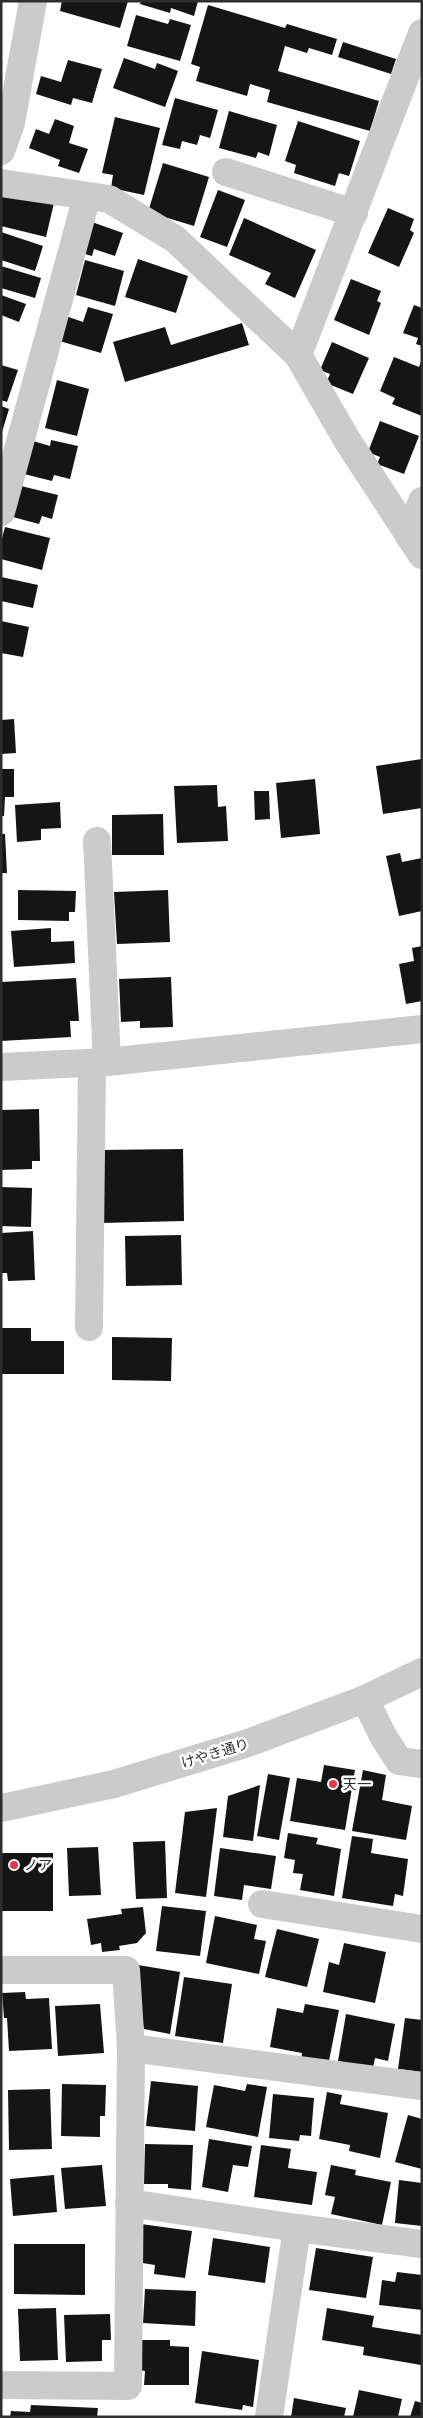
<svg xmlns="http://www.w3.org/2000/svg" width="423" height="2418" viewBox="0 0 423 2418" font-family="'DM Sans','Noto Sans JP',sans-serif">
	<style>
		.building { fill: #151515 }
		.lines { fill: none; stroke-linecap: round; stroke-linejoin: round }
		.minor { stroke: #cbcbcb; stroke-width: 28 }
		.poi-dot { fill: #e0364f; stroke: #fff; stroke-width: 2 }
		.labels { text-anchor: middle; stroke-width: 5; stroke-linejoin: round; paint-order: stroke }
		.street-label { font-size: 14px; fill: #2e2e2e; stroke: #fff }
		.poi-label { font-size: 14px; fill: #2e2e2e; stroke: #fff; text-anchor: start }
	</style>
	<rect width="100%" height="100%" fill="#fff"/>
	<!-- building -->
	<g class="building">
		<path d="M62 1H128L120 28 60 11Z"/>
		<path d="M141 1H198L194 16 171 8 170 13 140 4Z"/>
		<path d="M208 5 285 28 287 24 337 39 332 55 309 48 307 53 285 46 278 71 379 101 370 131 267 102 270 90 250 84 247 96 196 81 200 67 191 64Z"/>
		<path d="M136 15 168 24 170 19 191 25 180 61 127 46Z"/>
		<path d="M343 42 396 59 391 74 338 57Z"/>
		<path d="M124 58 155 69 157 63 178 71 165 107 113 88Z"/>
		<path d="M68 60 102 69 92 103 73 98 71 105 36 94 41 76 61 82Z"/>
		<path d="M175 98 218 110 210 138 200 135 197 145 182 141 180 149 162 145Z"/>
		<path d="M229 111 277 125 269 156 258 152 256 158 219 148Z"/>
		<path d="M115 117 160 128 144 195 111 188 113 175 102 173Z"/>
		<path d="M55 119 74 126 69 143 88 149 79 173 58 166 60 160 29 148 36 129 49 134Z"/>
		<path d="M298 121 360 141 349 176 339 173 335 186 294 173 296 165 285 161Z"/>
		<path d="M163 163 209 177 194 226 148 212Z"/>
		<path d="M1 190 54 203 46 237 1 226Z"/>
		<path d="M218 190 245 200 227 247 200 237Z"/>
		<path d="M388 208 414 219 410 230 414 233 399 267 368 253Z"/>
		<path d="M244 218 316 250 295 298 265 284 271 273 229 255Z"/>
		<path d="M89 221 123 233 115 256 94 249 92 256 78 252Z"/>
		<path d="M1 232 43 246 35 271 1 260Z"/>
		<path d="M138 259 188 276 176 313 125 297Z"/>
		<path d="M85 260 124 271 115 306 76 295Z"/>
		<path d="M1 266 41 278 35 298 1 288Z"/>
		<path d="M351 279 381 291 377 301 381 303 369 335 334 320Z"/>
		<path d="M1 295 26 304 19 322 1 315Z"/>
		<path d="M414 305 422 308V346L416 344 418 338 403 333Z"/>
		<path d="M88 307 113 314 101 353 56 340 63 315 83 322Z"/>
		<path d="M242 323 249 345 125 382 113 342 165 327 171 345Z"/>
		<path d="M332 342 369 358 353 394 326 383 330 374 320 370Z"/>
		<path d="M394 357 419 367 422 359V416L392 404 395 398 380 391Z"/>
		<path d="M1 365 18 370 7 402 1 400Z"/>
		<path d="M57 380 89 389 77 436 45 428Z"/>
		<path d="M1 406 9 409 2 432H1Z"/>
		<path d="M380 421 419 436 404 474 377 464 380 457 368 452Z"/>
		<path d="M51 440 78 446 70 479 54 475 52 481 24 474 33 441 50 446Z"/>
		<path d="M17 485 58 495 52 519 42 516 39 524 9 516Z"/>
		<path d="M5 527 50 538 42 570 1 559V542Z"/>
		<path d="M1 577 38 585 33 608 1 601Z"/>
		<path d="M1 621 29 627 23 657 1 653Z"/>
		<path d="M14 719 16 753 1 754V720Z"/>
		<path d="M422 759V808L383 814 376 766Z"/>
		<path d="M1 769H14V797H5L4 816H1Z"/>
		<path d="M315 779 320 834 281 838 276 783Z"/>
		<path d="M217 785 218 807 226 806 228 841 177 843 174 786Z"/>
		<path d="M254 791H269L270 819 255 820Z"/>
		<path d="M60 802 61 828 41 829V840L17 842 15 805Z"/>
		<path d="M163 814 164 855H112V815Z"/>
		<path d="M1 834H5L7 873H1Z"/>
		<path d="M400 853 402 862 422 858V911L399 916 386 856Z"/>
		<path d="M18 890 76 891 75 912H69V921L18 920Z"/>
		<path d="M168 890 170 942 117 944 114 892Z"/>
		<path d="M51 928V942L74 941 75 963 14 967 11 931Z"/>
		<path d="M422 946V1001L406 1004 399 964 414 961 412 948Z"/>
		<path d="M171 977 173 1027 140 1028V1021L121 1022 119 979Z"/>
		<path d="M76 978 79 1021H70L71 1037 1 1041V982Z"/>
		<path d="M39 1109 40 1161H32V1169L1 1170V1110Z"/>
		<path d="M183 1149 184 1221 101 1223 99 1150Z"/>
		<path d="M1 1187 32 1188 31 1227 1 1226Z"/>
		<path d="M33 1231 35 1280 8 1281 7 1273H1V1233Z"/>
		<path d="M181 1235 182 1285 126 1286 125 1236Z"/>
		<path d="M1 1328H31V1341H64V1374H1Z"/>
		<path d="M112 1337 172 1338 171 1381 112 1380Z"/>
		<path d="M324 1765 355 1770 345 1830 290 1821 297 1778 321 1782Z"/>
		<path d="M363 1770 386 1775 382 1800 412 1806 406 1840 352 1831Z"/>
		<path d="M268 1774 290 1778 279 1840 257 1836Z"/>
		<path d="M260 1785 253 1841 223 1837 228 1796Z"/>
		<path d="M217 1808 206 1897 175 1893 185 1812Z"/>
		<path d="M288 1833 318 1838 316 1844 341 1849 334 1896 300 1890 303 1874 293 1873 295 1860 284 1858Z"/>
		<path d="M352 1836 373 1839 371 1853 408 1859 403 1896 395 1894 393 1906 342 1898Z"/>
		<path d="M165 1841 167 1898 136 1899 133 1842Z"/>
		<path d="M98 1847 101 1895 69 1896 67 1848Z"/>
		<path d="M220 1848 276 1856 271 1889 244 1885 242 1900 214 1896Z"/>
		<rect x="1" y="1853" width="52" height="58"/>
		<path d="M162 1906 206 1911 200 1956 156 1951Z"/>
		<path d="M143 1907 146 1933 137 1943 119 1946 120 1950 102 1952 101 1943 91 1945 87 1919 122 1914 121 1909Z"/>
		<path d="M215 1916 257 1925 254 1939 266 1941 259 1974 206 1963Z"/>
		<path d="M277 1929 319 1939 307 1987 265 1977Z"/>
		<path d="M344 1943 386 1952 375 2003 323 1992 329 1962 339 1965Z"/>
		<path d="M138 1965 180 1972 170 2034 144 2029 135 1987Z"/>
		<path d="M184 1977 232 1984 223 2043 175 2036Z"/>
		<path d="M25 1992 26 1999 49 1998 52 2049 9 2051 7 2018H4L2 1993Z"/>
		<path d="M100 2004 104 2053 58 2056 55 2006Z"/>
		<path d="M305 2004 339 2010 328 2066 301 2061 302 2053 270 2047 277 2008 303 2013Z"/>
		<path d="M346 2014 395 2024 388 2061 375 2058 373 2068 338 2061Z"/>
		<path d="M405 2018 422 2020V2072L398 2069Z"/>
		<path d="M151 2081 198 2086 195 2131 146 2126Z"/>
		<path d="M62 2084 106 2085 105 2116H100V2137L61 2136Z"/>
		<path d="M247 2084 267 2087 258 2137 206 2127 214 2085 245 2091Z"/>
		<path d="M50 2089 52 2149 9 2150 8 2090Z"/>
		<path d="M327 2092 342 2095 340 2104 388 2113 380 2158 349 2151 350 2145 319 2139Z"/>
		<path d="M273 2094 314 2098 311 2136 300 2135 299 2141 269 2138Z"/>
		<path d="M408 2115 422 2119V2169L395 2162Z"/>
		<path d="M209 2139 252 2146 248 2167 233 2165 228 2192 202 2187Z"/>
		<path d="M145 2144 193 2145 191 2190 168 2188V2184H144Z"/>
		<path d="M261 2145 291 2149 288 2168 317 2172 312 2205 254 2197Z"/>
		<path d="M102 2165 106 2206 65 2209 61 2168Z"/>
		<path d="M331 2165 356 2170 355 2175 391 2182 382 2225 331 2214 335 2197 325 2195Z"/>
		<path d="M54 2175 57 2212 13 2216 10 2179Z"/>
		<path d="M399 2180 422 2183V2226L395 2223Z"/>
		<path d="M141 2224 192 2231 185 2278 154 2274 155 2265 136 2262Z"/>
		<path d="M213 2238 270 2247 265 2283 208 2275Z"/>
		<path d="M14 2244H85V2295L14 2294Z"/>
		<path d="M316 2248 373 2257 366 2298 309 2290Z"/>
		<path d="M397 2272 422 2275V2310L379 2305 382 2280 395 2282Z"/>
		<path d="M145 2289 196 2291 195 2326 143 2323Z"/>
		<path d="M56 2308 58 2360 20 2361 18 2309Z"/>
		<path d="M327 2308 374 2316 372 2327 422 2335 421 2365 363 2355 364 2347 322 2340Z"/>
		<path d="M110 2314 111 2340H102V2361L66 2362 64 2315Z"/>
		<path d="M139 2340H170V2346L189 2347V2385H144L145 2371 139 2370Z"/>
		<path d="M202 2351 259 2360 253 2407 243 2405 242 2410 195 2403Z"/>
		<path d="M359 2390 402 2399 398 2417H353Z"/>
		<path d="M294 2398 346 2408 344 2417H291Z"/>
		<path d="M415 2401 422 2403V2417H410Z"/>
		<path d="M31 2405 98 2408 97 2417H10L11 2411 30 2412Z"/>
	</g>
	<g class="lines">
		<!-- minor -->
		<g class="minor">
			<path d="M1 151 11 123 33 1"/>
			<path d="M226 172 354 213"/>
			<path d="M1 183 109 199 175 239 298 355 347 440 422 555"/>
			<path d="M298 355 422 33"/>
			<path d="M1 512 87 196"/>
			<path d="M409 536 422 501"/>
			<path d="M97 841 107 1062"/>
			<path d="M1 1067 107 1062 422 1029"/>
			<path d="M89 1327 92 1063"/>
			<path d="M365 1699 383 1736 399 1761 422 1764"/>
			<path d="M1 1808 114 1784 248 1743 365 1699 422 1672"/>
			<path d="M262 1904 422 1929"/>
			<path d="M1 1970H126L131 2048 422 2086"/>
			<path d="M129 2203 297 2228"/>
			<path d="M1 2385 128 2386 131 2048"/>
			<path d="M269 2417 297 2228 422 2244"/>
		</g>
	</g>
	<!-- markers -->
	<g class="poi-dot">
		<circle cx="333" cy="1784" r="5"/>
		<circle cx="14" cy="1865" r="5"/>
	</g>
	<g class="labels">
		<!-- street labels -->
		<g class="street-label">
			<text transform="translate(215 1753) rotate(-17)" y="5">けやき通り</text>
		</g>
		<!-- poi labels -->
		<g class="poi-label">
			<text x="343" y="1789">天一</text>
			<text x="24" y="1870">ノア</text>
		</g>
	</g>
	<!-- border -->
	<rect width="423" height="2418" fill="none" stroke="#2e2e2e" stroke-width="5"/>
</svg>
